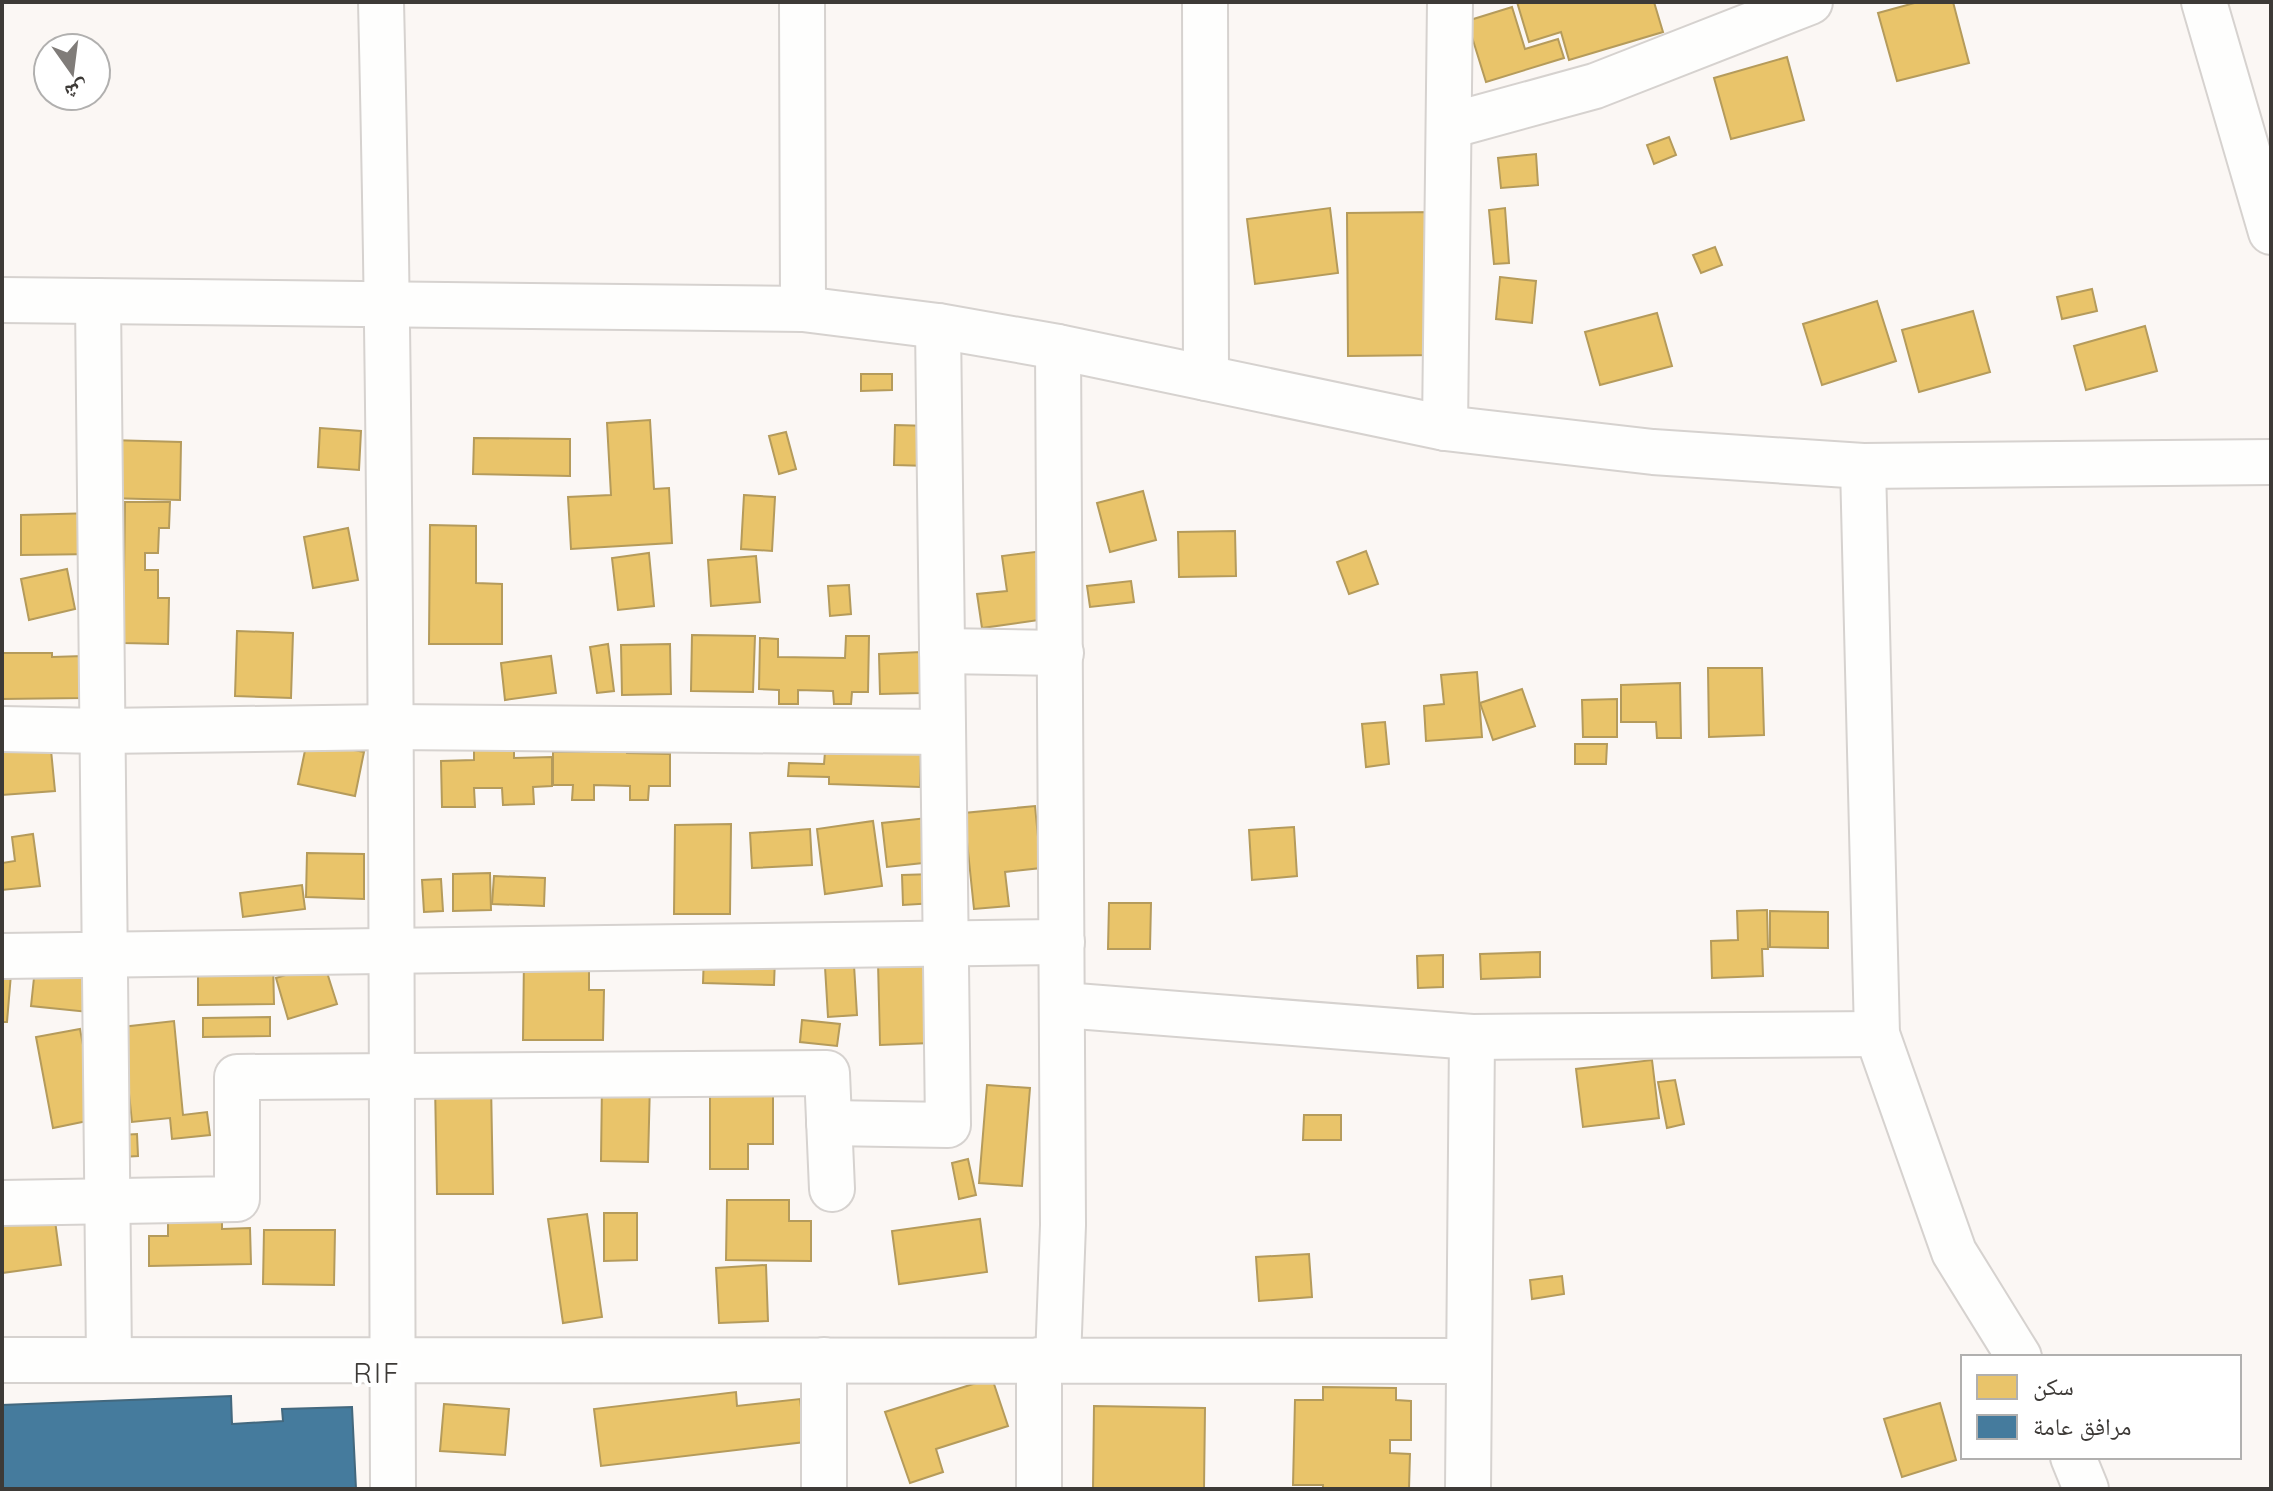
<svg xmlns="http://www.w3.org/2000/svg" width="2273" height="1491" viewBox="0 0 2273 1491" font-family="Quicksand,'Noto Naskh Arabic',sans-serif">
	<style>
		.homes { fill: #e9c46a; stroke: #b59b5b; stroke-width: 2 }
		.public { fill: #457b9d; stroke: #43687e; stroke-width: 2 }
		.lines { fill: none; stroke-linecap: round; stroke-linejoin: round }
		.minor-casing { stroke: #d6d2cf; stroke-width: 48 }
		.minor { stroke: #fefefd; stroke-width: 44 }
		.labels { text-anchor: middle; stroke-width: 8; stroke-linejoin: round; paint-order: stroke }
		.quarter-label { font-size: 28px; letter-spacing: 2px; fill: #3d3a37; stroke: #fff }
	</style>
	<rect width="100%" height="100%" fill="#fbf7f4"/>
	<!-- homes -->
	<g class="homes">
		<path d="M1517 2H1654L1663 32 1569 60 1561 32 1529 42Z"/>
		<path d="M1918 2H1953L1969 63 1897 81 1878 13Z"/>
		<path d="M1512 7 1525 49 1558 39 1564 58 1486 82 1467 21Z"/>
		<path d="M1787 57 1804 120 1731 139 1714 78Z"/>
		<path d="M1669 137 1676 155 1654 164 1647 145Z"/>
		<path d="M1536 154 1538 185 1501 188 1498 158Z"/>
		<path d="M1330 208 1338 273 1255 284 1247 219Z"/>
		<path d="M1505 208 1509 263 1494 264 1489 210Z"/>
		<path d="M1437 212 1438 355 1348 356 1347 213Z"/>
		<path d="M1715 247 1722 265 1701 273 1693 255Z"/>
		<path d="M1500 277 1536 281 1532 323 1496 319Z"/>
		<path d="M2092 289 2097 311 2062 319 2057 297Z"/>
		<path d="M1877 301 1896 361 1822 385 1803 324Z"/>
		<path d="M1973 311 1990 372 1919 392 1902 330Z"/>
		<path d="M1657 313 1672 366 1600 385 1585 332Z"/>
		<path d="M2145 326 2157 371 2086 390 2074 346Z"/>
		<path d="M861 374H892V390L861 391Z"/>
		<path d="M650 420 654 489 669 488 672 543 571 549 568 497 611 495 607 423Z"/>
		<path d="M895 425 930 426 929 466 894 465Z"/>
		<path d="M320 428 361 431 359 470 318 467Z"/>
		<path d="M786 432 796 469 779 474 769 436Z"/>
		<path d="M474 438 570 439V476L473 474Z"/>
		<path d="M109 440 181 442 180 500 107 498Z"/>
		<path d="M1143 491 1156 540 1110 552 1097 503Z"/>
		<path d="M744 495 775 497 772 551 741 549Z"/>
		<path d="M125 502H170L169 528H159L158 553H145V570H158V598H169L168 644 123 643Z"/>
		<path d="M95 513 96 554 21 555V515Z"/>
		<path d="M430 525 476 526V583L502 584V644H429Z"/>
		<path d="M348 528 358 580 313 588 304 537Z"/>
		<path d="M1235 531 1236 576 1179 577 1178 532Z"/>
		<path d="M1044 551 1053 618 982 628 977 594 1007 591 1002 556Z"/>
		<path d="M1366 551 1378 584 1349 594 1337 562Z"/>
		<path d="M649 553 654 606 618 610 612 558Z"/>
		<path d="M756 556 760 602 711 606 708 560Z"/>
		<path d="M67 569 75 609 29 620 21 579Z"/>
		<path d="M1131 581 1134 602 1090 607 1087 586Z"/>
		<path d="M849 585 851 614 830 616 828 586Z"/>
		<path d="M237 631 293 633 291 698 235 696Z"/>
		<path d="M692 635 755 636 753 692 691 691Z"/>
		<path d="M846 636H869L868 692H852L851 704H834L833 691 798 690V704H779V690L759 689 760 638 778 639V657L845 658Z"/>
		<path d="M608 644 614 691 597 693 590 647Z"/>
		<path d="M670 644 671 694 622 695 621 645Z"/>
		<path d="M921 652 922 693 880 694 879 654Z"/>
		<path d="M2 653H52V657L83 656V698L2 699Z"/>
		<path d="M551 656 556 693 505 700 501 663Z"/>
		<path d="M1708 668H1762L1764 735 1709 737Z"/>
		<path d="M1477 672 1482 737 1426 741 1424 706 1444 704 1441 675Z"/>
		<path d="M1680 683 1681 738H1657L1656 722H1621V685Z"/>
		<path d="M1522 689 1535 726 1493 740 1480 703Z"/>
		<path d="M1617 699V737H1583L1582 700Z"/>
		<path d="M1385 722 1389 764 1366 767 1362 724Z"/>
		<path d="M589 734 627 735V753L670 754V786H649L648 800H630V786L594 785V800H572L573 785H553V752H589Z"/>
		<path d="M514 738V758L552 757V786L533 787 534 804 503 805 502 788H474L475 807H442L441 761 474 760V739Z"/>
		<path d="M50 740 55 791 2 795V744Z"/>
		<path d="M307 741 364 752 355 796 298 784Z"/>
		<path d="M1575 744H1607L1606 764H1575Z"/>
		<path d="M921 749 920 787 829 784V777L788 776 789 763 824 764 825 752Z"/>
		<path d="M1035 806 1041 868 1005 872 1009 906 974 909 964 813Z"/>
		<path d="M936 817 941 861 887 867 882 823Z"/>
		<path d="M873 821 882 886 825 894 817 829Z"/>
		<path d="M731 824 730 914H674L675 825Z"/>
		<path d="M1294 827 1297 876 1252 880 1249 830Z"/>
		<path d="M810 829 812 865 752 868 750 833Z"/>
		<path d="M33 834 40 886 2 890V863L15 861 12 837Z"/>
		<path d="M307 853 364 854V899L306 897Z"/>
		<path d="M490 873 491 910 453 911V874Z"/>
		<path d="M934 874 935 903 903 905 902 875Z"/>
		<path d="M494 876 545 878 544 906 492 904Z"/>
		<path d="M441 879 443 911 424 912 422 880Z"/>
		<path d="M302 885 305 909 243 917 240 893Z"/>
		<path d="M1109 903H1151L1150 949H1108Z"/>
		<path d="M1767 910 1768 949H1762L1763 976 1712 978 1711 941 1738 940 1737 911Z"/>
		<path d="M1770 911 1828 912V948L1770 947Z"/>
		<path d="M1540 952V977L1481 979 1480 954Z"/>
		<path d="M704 955 775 958 774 985 703 983Z"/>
		<path d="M1443 955V987L1418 988 1417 956Z"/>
		<path d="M524 957 589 958V990H604L603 1040H523Z"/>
		<path d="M36 959 103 966 98 1013 31 1006Z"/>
		<path d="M929 960 931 1043 880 1045 878 962Z"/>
		<path d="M273 962 274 1004 198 1005V963Z"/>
		<path d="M324 963 337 1004 288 1019 276 978Z"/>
		<path d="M854 965 857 1015 828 1017 825 967Z"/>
		<path d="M2 973 11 974 7 1022H2Z"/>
		<path d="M270 1017V1036L203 1037V1018Z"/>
		<path d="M802 1020 840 1024 837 1046 800 1042Z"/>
		<path d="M174 1021 183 1115 207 1112 210 1135 172 1139 170 1118 132 1122 122 1027Z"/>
		<path d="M80 1029 97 1119 53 1128 36 1037Z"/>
		<path d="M1652 1060 1659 1118 1583 1127 1576 1069Z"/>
		<path d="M1675 1080 1684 1124 1667 1128 1658 1082Z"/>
		<path d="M710 1081H773V1144H748V1169H710Z"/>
		<path d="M602 1082 650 1083 648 1162 601 1161Z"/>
		<path d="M491 1083 493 1194H437L435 1084Z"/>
		<path d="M987 1085 1030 1088 1022 1186 979 1183Z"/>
		<path d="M1304 1115H1341V1140H1303Z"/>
		<path d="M137 1134 138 1156 122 1157 121 1135Z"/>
		<path d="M968 1159 976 1195 959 1199 952 1163Z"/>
		<path d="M727 1200H789V1221H811V1261L726 1260Z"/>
		<path d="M53 1206 61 1265 2 1273V1213Z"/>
		<path d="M222 1208V1229L250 1228 251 1264 149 1266V1236H168V1209Z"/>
		<path d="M604 1213H637V1260L604 1261Z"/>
		<path d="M587 1214 602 1317 563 1323 548 1219Z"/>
		<path d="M980 1219 987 1272 899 1284 892 1231Z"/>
		<path d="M264 1230H335L334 1285 263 1284Z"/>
		<path d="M1309 1254 1312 1297 1259 1301 1256 1257Z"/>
		<path d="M766 1265 768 1321 719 1323 716 1268Z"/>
		<path d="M1562 1276 1564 1294 1532 1299 1530 1280Z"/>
		<path d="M992 1378 1008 1426 936 1449 943 1472 910 1483 885 1412Z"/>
		<path d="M1323 1387 1396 1388V1400L1411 1401V1440H1390V1453L1410 1454 1409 1489H1323V1485H1293L1295 1400H1323Z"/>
		<path d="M736 1392 737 1406 800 1399 805 1442 601 1466 594 1409Z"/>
		<path d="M1940 1403 1956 1460 1902 1477 1884 1419Z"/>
		<path d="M444 1404 509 1409 505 1455 440 1451Z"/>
		<path d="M1094 1406 1205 1408 1204 1489H1093Z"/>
	</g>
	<!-- public -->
	<path class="public" d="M231 1396 232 1424 283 1421 282 1409 352 1407 356 1489H2V1405Z"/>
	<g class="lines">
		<!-- minor casing -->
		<g class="minor-casing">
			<g id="minor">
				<path d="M381 2C393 498 391 993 393 1489"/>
				<path d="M802 2 803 309"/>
				<path d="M1205 2 1206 378"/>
				<path d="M2204 2 2271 232"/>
				<path d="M1449 126 1595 86 1810 2"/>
				<path d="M2 300 803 309 938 326 1058 347 1445 428 1653 452 1863 466 2271 462"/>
				<path d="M98 301 109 1360"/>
				<path d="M1445 428 1450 2"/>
				<path d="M1863 466 1877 1034 1954 1252 2019 1357"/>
				<path d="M942 651 1061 653"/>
				<path d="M2 729 102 731 392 727 943 732"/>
				<path d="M2 956 1062 942"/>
				<path d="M1063 1005 1472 1037 1877 1034"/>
				<path d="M829 1123 948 1125 938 326"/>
				<path d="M2 1203 237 1199V1077L827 1073 832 1189"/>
				<path d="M2 1360 1469 1361"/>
				<path d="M824 1360V1489"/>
				<path d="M1058 1360 1063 1225 1058 347"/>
				<path d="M2073 1457 2086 1489"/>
				<path d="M1039 1489V1360"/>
				<path d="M1468 1489 1472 1037"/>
			</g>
		</g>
		<!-- minor -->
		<use href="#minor" class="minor"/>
	</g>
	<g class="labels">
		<!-- quarter labels -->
		<g class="quarter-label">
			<text x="377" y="1383">RIF</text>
		</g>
	</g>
	<!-- border -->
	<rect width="2273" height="1491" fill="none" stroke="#3d3a37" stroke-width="8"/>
	<!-- legend -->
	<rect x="1961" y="1355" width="280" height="104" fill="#ffffff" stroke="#b1b0af" stroke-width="2"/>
	<rect x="1977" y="1375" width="40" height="24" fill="#e9c46a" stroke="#b1b0af" stroke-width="2"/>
	<text x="2033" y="1395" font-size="24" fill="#3d3a37">سكن</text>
	<rect x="1977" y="1415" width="40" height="24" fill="#457b9d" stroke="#b1b0af" stroke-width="2"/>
	<text x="2033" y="1435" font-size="24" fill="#3d3a37">مرافق عامة</text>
	<!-- north arrow -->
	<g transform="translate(72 72) rotate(166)"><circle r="38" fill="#ffffff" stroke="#b1b0af" stroke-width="2"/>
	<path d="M0-6L14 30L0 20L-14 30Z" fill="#807c79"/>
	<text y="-12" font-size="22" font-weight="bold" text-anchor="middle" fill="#3d3a37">ش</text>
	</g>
</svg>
